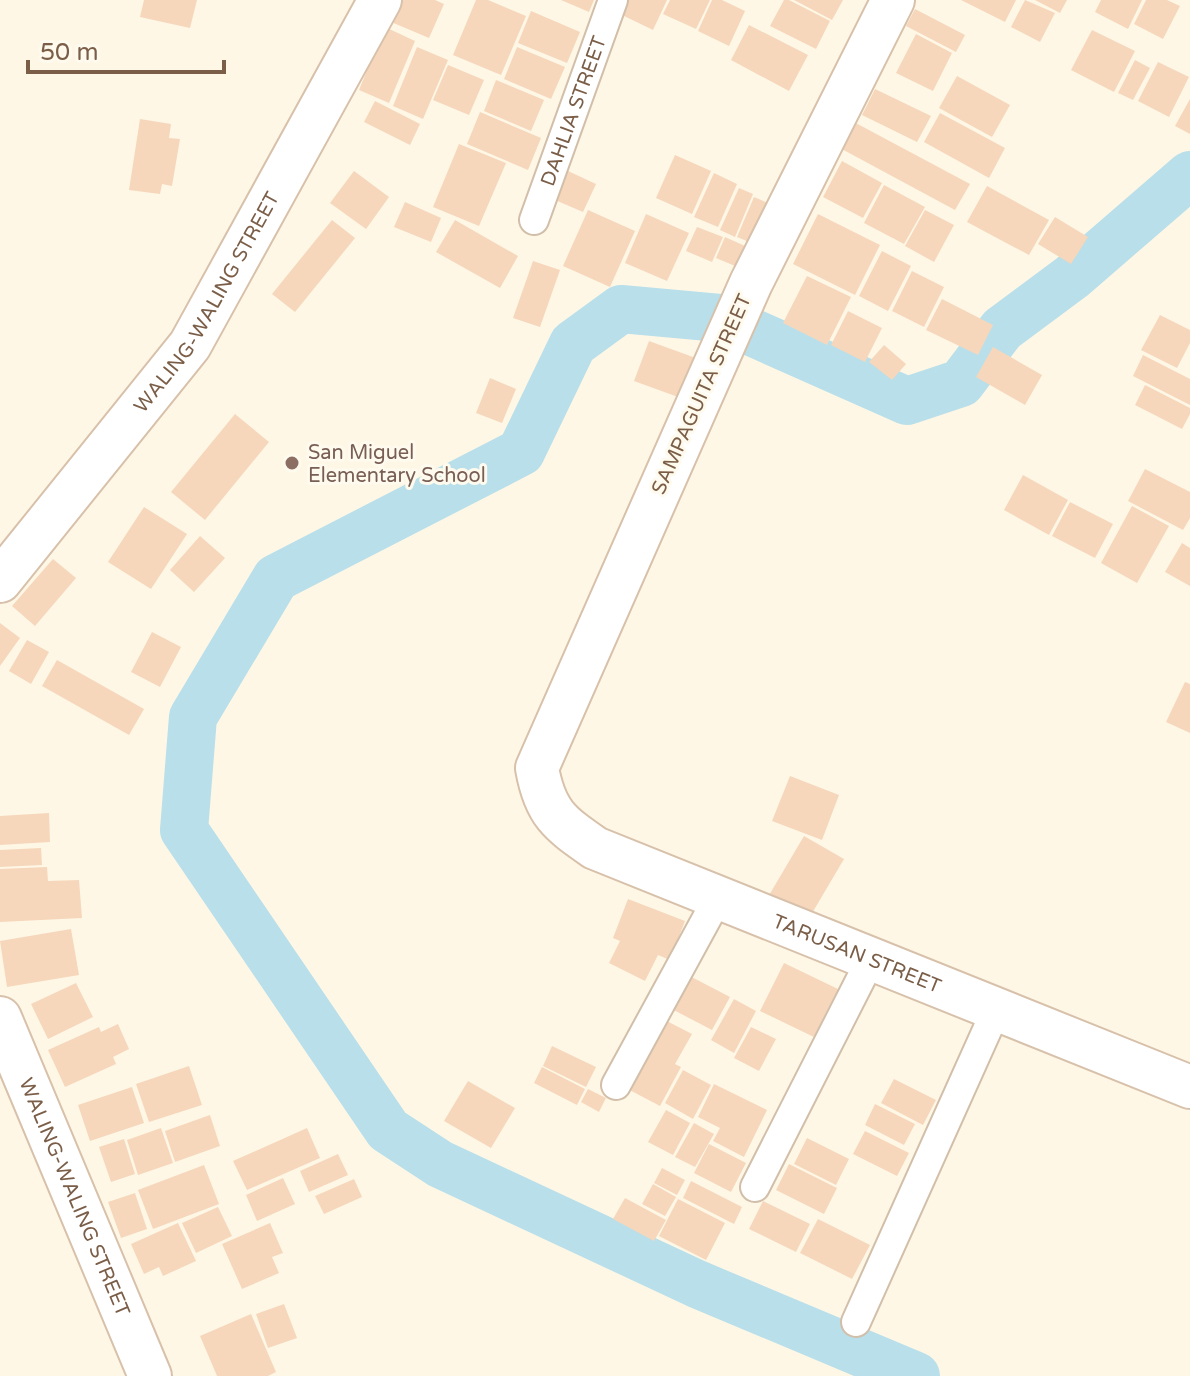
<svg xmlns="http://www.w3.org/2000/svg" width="1190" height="1376" viewBox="0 0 1190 1376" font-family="'Varela Round',sans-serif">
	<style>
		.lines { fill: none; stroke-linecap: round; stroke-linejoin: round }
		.river { stroke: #b8dfea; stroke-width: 48 }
		.building { fill: #f6d7bb }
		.street-casing { stroke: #d2bfaa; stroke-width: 32 }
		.secondary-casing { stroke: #d8c1aa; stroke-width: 46 }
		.street { stroke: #fff; stroke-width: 28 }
		.secondary { stroke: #fff; stroke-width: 42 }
		.education-dot { fill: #8d6e63; stroke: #fffaee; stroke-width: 3 }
		.labels { text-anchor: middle; stroke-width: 6; stroke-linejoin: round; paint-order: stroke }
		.street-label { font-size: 20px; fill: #7b5e48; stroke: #fffaee }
		.education-label { font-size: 20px; fill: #785e54; stroke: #fffaee; text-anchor: start }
	</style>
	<rect width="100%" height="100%" fill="#fef7e6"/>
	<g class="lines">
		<!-- river -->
		<path class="river" d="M916 1376 697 1284 440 1164 388 1130 184 830 193 717 276 578 521 452 573 344 621 309 720 318 907 401 961 383 1002 329 1072 277 1190 175"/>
	</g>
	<!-- building -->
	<g class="building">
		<path d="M144 0H197L190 28 140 17Z"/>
		<path d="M392 0H435L444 4 429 38 384 19Z"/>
		<path d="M476 0H488L526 16 501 75 453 55Z"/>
		<path d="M561 0H594L589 12Z"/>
		<path d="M627 0H667L653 30 620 14Z"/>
		<path d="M670 0H710L696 29 663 14Z"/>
		<path d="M712 0H722L745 11 729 46 698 31Z"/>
		<path d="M784 0H789L830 21 816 49 770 26Z"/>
		<path d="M794 0H843L832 20Z"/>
		<path d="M961 0H1016L1005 22Z"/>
		<path d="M1025 0 1055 13 1040 42 1011 27Z"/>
		<path d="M1035 0H1067L1060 13Z"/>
		<path d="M1101 0H1142L1128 29 1095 12Z"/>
		<path d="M1146 0H1167L1180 6 1163 39 1134 24Z"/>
		<path d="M915 9 965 35 956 52 906 26Z"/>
		<path d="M531 11 580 32 567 63 518 43Z"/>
		<path d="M749 25 808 55 789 91 731 60Z"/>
		<path d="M385 27 415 41 389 103 359 90Z"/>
		<path d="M1092 30 1135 51 1114 92 1071 70Z"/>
		<path d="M916 34 952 53 933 91 896 73Z"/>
		<path d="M417 47 448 60 423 119 393 106Z"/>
		<path d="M517 47 565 67 551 99 504 79Z"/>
		<path d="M1135 60 1150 68 1133 100 1118 93Z"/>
		<path d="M1158 62 1189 77 1169 117 1138 101Z"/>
		<path d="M448 65 484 80 469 115 433 100Z"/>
		<path d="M957 76 1010 105 992 137 939 108Z"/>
		<path d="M496 80 544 100 531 131 484 111Z"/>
		<path d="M875 89 931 116 917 142 862 115Z"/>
		<path d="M1190 99V134L1175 126Z"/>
		<path d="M375 101 420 124 410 145 364 122Z"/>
		<path d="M480 112 541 138 528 170 467 144Z"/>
		<path d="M940 113 1005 148 989 178 924 142Z"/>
		<path d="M140 119 171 124 169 138 180 139 172 186 162 184 160 194 129 190Z"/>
		<path d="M852 121 970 184 955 210 838 147Z"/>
		<path d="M459 144 506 163 479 226 433 207Z"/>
		<path d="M675 155 711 171 692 214 656 198Z"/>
		<path d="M842 161 882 183 863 218 823 197Z"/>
		<path d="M354 171 389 197 366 229 330 203Z"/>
		<path d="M568 171 596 184 583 212 555 200Z"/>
		<path d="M714 173 737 184 718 227 694 217Z"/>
		<path d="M884 185 925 207 904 244 864 223Z"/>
		<path d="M987 186 1049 220 1029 255 967 222Z"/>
		<path d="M739 188 753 194 735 237 720 230Z"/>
		<path d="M754 197 777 207 759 246 737 237Z"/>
		<path d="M405 202 441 218 431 242 394 227Z"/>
		<path d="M588 210 635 231 610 287 563 266Z"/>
		<path d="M925 210 954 225 934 262 905 246Z"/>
		<path d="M646 214 689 233 667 281 625 263Z"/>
		<path d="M818 214 880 245 855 295 793 264Z"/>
		<path d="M1055 217 1088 237 1071 264 1038 244Z"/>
		<path d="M332 220 355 238 295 312 272 294Z"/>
		<path d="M455 220 518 256 500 288 436 252Z"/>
		<path d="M697 227 723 237 712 262 686 251Z"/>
		<path d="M725 237 756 251 747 271 716 258Z"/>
		<path d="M882 251 911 266 888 311 859 296Z"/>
		<path d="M533 261 560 270 540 327 513 318Z"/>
		<path d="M912 271 944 287 924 327 892 311Z"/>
		<path d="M807 276 851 297 827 345 783 323Z"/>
		<path d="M942 299 993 325 978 355 926 330Z"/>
		<path d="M848 311 882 328 865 362 831 345Z"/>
		<path d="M1160 315 1190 330V343L1177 368 1141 350Z"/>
		<path d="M649 341 704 361 689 401 634 381Z"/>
		<path d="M884 345 906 364 892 380 869 362Z"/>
		<path d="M993 347 1042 375 1025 405 976 377Z"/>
		<path d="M1143 355 1190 379V405L1133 376Z"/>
		<path d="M490 378 516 389 502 423 476 413Z"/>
		<path d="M1145 385 1190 408V414L1182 429 1135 405Z"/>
		<path d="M235 414 269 442 205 520 171 492Z"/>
		<path d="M1145 469 1190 492V518L1183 530 1128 501Z"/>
		<path d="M1023 475 1068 500 1049 535 1004 510Z"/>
		<path d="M1070 502 1113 524 1095 558 1052 536Z"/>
		<path d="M1132 506 1169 526 1137 583 1101 563Z"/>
		<path d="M144 507 187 534 151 589 108 562Z"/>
		<path d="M200 536 225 558 194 592 170 570Z"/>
		<path d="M1182 543 1190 548V586L1165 572Z"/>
		<path d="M53 559 76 578 35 626 12 606Z"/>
		<path d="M0 623 20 638 0 666Z"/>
		<path d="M152 632 181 647 160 687 131 672Z"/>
		<path d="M27 640 49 652 31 684 9 671Z"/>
		<path d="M57 660 144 709 129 735 42 686Z"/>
		<path d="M1185 682 1190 684V733L1166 722Z"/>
		<path d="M790 776 839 795 822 840 772 821Z"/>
		<path d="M49 813 50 842 0 845V816Z"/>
		<path d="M804 836 844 859 808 920 768 897Z"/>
		<path d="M41 848 42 865 0 867V850Z"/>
		<path d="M47 867 48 881 79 880 82 918 0 922V869Z"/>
		<path d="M628 899 685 921 670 960 658 955 645 981 609 963 620 941 613 938Z"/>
		<path d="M71 929 79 975 7 987 0 941Z"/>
		<path d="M784 963 838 989 814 1037 760 1011Z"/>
		<path d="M682 972 730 997 712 1030 664 1005Z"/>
		<path d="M76 983 93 1017 48 1039 31 1004Z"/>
		<path d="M734 999 756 1011 734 1053 711 1040Z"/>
		<path d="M659 1017 692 1034 675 1064 681 1067 660 1106 622 1086Z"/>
		<path d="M118 1024 129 1049 113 1057 116 1064 65 1087 48 1050 99 1027 101 1032Z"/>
		<path d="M751 1027 776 1039 759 1071 734 1058Z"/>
		<path d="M552 1046 596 1067 586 1087 543 1066Z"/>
		<path d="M189 1066 202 1105 149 1122 136 1084Z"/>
		<path d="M542 1067 585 1089 577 1105 534 1083Z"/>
		<path d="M683 1070 711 1085 693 1119 665 1103Z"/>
		<path d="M894 1079 936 1100 923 1125 881 1103Z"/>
		<path d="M468 1081 515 1108 491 1148 444 1121Z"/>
		<path d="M714 1084 767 1110 744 1157 713 1141 720 1128 698 1117Z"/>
		<path d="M132 1087 144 1123 90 1141 78 1105Z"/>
		<path d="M588 1089 606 1098 599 1112 581 1102Z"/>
		<path d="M875 1104 915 1124 904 1145 865 1125Z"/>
		<path d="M666 1110 690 1123 673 1155 648 1142Z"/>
		<path d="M210 1115 220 1146 175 1162 165 1131Z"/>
		<path d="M694 1123 714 1134 695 1167 675 1157Z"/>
		<path d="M161 1128 173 1163 138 1175 127 1140Z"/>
		<path d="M307 1128 320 1158 247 1190 233 1161Z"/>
		<path d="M865 1131 909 1153 897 1176 853 1154Z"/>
		<path d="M807 1138 849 1159 836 1185 794 1164Z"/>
		<path d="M124 1139 135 1174 111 1182 99 1147Z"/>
		<path d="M709 1144 746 1163 731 1192 694 1173Z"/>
		<path d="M338 1154 348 1175 309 1192 300 1171Z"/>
		<path d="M789 1164 837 1188 824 1214 776 1190Z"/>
		<path d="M204 1165 219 1204 153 1229 138 1190Z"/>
		<path d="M662 1168 685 1180 677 1195 654 1183Z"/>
		<path d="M283 1178 295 1204 257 1221 246 1195Z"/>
		<path d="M354 1179 362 1197 324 1214 315 1196Z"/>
		<path d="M691 1181 742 1207 734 1224 683 1198Z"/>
		<path d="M653 1184 676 1197 665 1216 642 1204Z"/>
		<path d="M135 1193 147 1229 121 1238 108 1202Z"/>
		<path d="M625 1198 666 1220 654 1241 613 1219Z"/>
		<path d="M678 1199 725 1223 706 1260 659 1236Z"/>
		<path d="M763 1201 810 1224 796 1252 749 1229Z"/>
		<path d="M218 1207 232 1236 196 1253 182 1223Z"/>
		<path d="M818 1219 870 1245 852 1279 800 1253Z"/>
		<path d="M178 1223 196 1261 163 1276 159 1267 144 1274 131 1244Z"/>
		<path d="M270 1223 283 1253 272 1257 279 1273 242 1289 222 1244Z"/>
		<path d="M284 1304 297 1338 268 1348 256 1314Z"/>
		<path d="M251 1314 276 1372 268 1376H217L200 1336Z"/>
	</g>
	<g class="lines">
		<!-- street casing -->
		<g class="street-casing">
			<g id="street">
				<path id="s1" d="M534 220 613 0"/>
				<path d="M616 1085 719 896"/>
				<path d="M755 1187 871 959"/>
				<path d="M856 1322 997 1008"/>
			</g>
		</g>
		<!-- secondary casing -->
		<g class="secondary-casing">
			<g id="secondary">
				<path id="s2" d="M893 0 751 283 537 768C545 813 559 823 595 848L1190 1087"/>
				<path id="s3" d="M0 581 190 345 380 0"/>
				<path id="s4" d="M0 1018 150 1376"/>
			</g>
		</g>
		<!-- street -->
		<use href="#street" class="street"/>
		<!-- secondary -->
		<use href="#secondary" class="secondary"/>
	</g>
	<!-- markers -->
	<circle class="education-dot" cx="292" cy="463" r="8"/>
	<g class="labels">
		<!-- street labels -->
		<g class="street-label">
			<text dy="7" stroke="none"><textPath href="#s1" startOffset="116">DAHLIA STREET</textPath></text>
			<text dy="7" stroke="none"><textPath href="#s3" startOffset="348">WALING-WALING STREET</textPath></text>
			<text transform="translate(701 394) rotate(-66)" y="7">SAMPAGUITA STREET</text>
			<text dy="7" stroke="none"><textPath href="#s2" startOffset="1232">TARUSAN STREET</textPath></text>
			<text dy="7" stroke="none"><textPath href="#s4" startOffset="194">WALING-WALING STREET</textPath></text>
		</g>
		<!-- education labels -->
		<g class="education-label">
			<text x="308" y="459">San Miguel<tspan x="308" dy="23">Elementary School</tspan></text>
		</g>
	</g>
	<!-- scale -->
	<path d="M28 60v12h196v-12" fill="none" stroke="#7b5e48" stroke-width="4"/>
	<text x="40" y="60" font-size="24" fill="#7b5e48" stroke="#fffaee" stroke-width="6" paint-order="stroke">50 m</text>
</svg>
